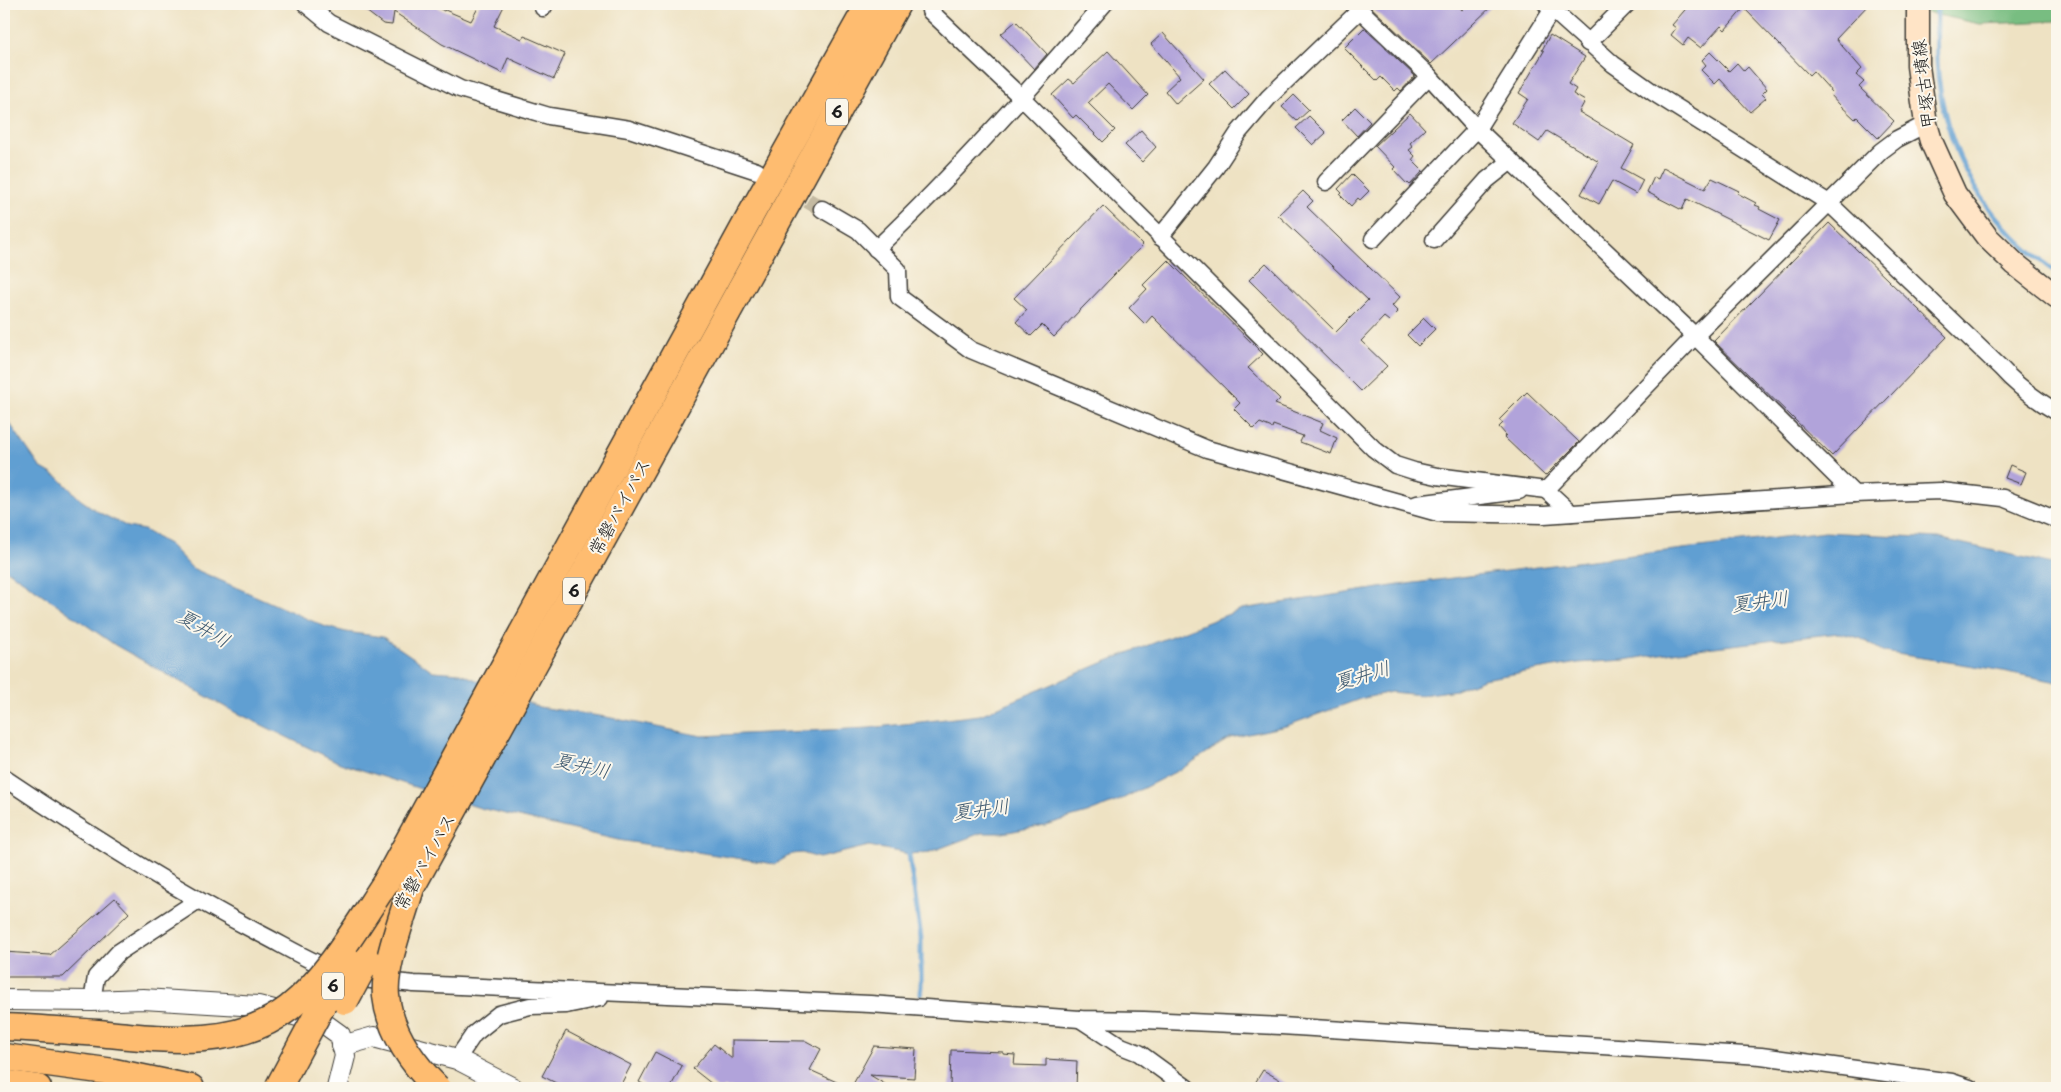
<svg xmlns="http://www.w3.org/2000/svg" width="2061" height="1092" viewBox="0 0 2061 1092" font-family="'Playpen Sans','Klee One',sans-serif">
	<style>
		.forest { fill: #78bd81; stroke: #4a6c4e }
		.water { fill: #609fd2; stroke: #3e5e77 }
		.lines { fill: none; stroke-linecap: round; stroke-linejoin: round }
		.stream { stroke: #609fd2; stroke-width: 5 }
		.building { fill: #b1a3da }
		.minor-tunnel { stroke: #c4baa2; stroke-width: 16; stroke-dasharray: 16 8; stroke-linecap: butt }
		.minor-casing { stroke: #3c3a35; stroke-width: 19 }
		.tertiary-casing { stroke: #3c3a35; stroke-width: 22 }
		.secondary-casing { stroke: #3c3a35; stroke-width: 25 }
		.trunk-casing { stroke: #3c3a35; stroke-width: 29 }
		.minor { stroke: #fff; stroke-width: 16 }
		.tertiary { stroke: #fff; stroke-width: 20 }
		.secondary { stroke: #ffe4c6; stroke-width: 22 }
		.trunk { stroke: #febc70; stroke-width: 26 }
		.trunk-bridge-casing { stroke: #3c3a35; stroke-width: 29; stroke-linecap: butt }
		.trunk-bridge { stroke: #febc70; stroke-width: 26 }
		.labels { text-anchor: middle; stroke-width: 4; stroke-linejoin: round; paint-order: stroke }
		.shield { fill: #fbf7ec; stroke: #5f5e5a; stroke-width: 1 }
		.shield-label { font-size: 16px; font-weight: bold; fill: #1c1c1c }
		.street-label { font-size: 18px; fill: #1c1c1c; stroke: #fbf7ec }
		.water-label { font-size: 19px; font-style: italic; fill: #3b576e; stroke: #fbf7ec }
	</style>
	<rect width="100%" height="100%" fill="#fbf7ec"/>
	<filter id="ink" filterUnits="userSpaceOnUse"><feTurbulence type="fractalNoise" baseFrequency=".02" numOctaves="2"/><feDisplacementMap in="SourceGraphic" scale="10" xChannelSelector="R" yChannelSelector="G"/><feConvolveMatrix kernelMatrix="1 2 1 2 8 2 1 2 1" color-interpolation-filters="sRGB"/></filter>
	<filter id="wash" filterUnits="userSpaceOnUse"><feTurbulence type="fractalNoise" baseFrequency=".0096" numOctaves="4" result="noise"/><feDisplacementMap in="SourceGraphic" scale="20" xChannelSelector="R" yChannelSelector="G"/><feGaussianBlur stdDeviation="1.12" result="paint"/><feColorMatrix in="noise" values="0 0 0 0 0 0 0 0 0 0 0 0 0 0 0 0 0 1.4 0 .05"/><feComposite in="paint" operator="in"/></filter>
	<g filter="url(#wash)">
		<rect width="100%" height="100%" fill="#eee2c3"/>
		<!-- forest -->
		<path class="forest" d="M1910 4H2057V21L1980 24 1933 14Z"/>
		<!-- water -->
		<path class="water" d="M4 415 40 467 59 478 81 500 100 513 128 527 144 530 170 545 192 568 326 627 346 632 383 637 433 671 460 673 539 707 606 717 702 736 869 728 980 715 1102 663 1242 609 1399 585 1599 559 1825 532 1938 538 2057 565V682L1987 668 1884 652 1860 638 1839 633 1679 651 1625 660 1578 663 1483 679 1456 690 1422 695 1391 692 1360 699 1286 726 1230 738 1183 768 1118 801 1087 813 1045 825 1003 833H981L930 852 909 854 869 846 819 858 802 853 792 854 775 864 618 840 480 808 340 763 227 708 115 645 4 568Z"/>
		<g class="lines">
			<!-- stream -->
			<g class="stream">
				<path d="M1937 4C1937 23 1936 42 1937 61 1942 151 1985 222 2057 273"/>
				<path d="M908 848 921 938V994"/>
			</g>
		</g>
		<g id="blocks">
			<!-- building -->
			<g class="building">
				<path d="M357 4H432L444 11 445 10 471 21 480 4H505L494 26 522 39 524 36 565 54 554 79 508 58 502 73 442 44 394 12 392 25 383 24Z"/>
				<path d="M1368 4H1457L1462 10 1468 4H1494L1431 64Z"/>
				<path d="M1690 4H1869L1836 39 1862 69 1856 75 1864 82 1859 87 1894 121 1878 138 1857 117 1855 119 1840 105 1830 94 1832 92 1813 71 1809 75 1744 8 1725 30 1721 26 1701 48 1688 38 1683 45 1671 35 1676 28 1672 25Z"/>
				<path d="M1016 21 1047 54 1034 69 1001 34Z"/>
				<path d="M1364 28 1415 76 1401 91 1398 88 1395 91 1381 77 1377 81 1344 48Z"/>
				<path d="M1163 33 1204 79 1176 104 1165 91 1180 77 1151 44Z"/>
				<path d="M1550 35 1585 57 1568 84 1576 89 1573 94 1585 101 1579 112 1634 145 1621 168 1643 180 1636 194 1612 181 1599 204 1581 194 1599 162 1547 131 1539 142 1512 123 1528 99 1519 93 1544 51 1542 50Z"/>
				<path d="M1108 51 1148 95 1133 110 1108 84 1088 103 1115 130 1103 142 1076 115 1073 118 1052 95 1069 79 1074 83Z"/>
				<path d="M1710 52 1729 71 1737 63 1744 71 1748 67 1767 89 1762 94 1766 98 1750 112 1720 79 1715 84 1701 70 1706 65 1702 60Z"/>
				<path d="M1225 69 1249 94 1234 109 1209 84Z"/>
				<path d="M1294 95 1309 110 1297 121 1282 107Z"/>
				<path d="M1355 107 1370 122 1357 136 1342 120Z"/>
				<path d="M1410 113 1425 129 1410 143 1413 147 1409 150 1415 156 1412 160 1423 171 1410 185 1408 183 1407 184 1393 169 1395 167 1375 146Z"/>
				<path d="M1309 116 1326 133 1313 145 1296 128Z"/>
				<path d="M1141 130 1156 147 1142 162 1125 145Z"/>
				<path d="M1663 168 1705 189 1712 178 1739 191 1737 193 1756 203 1755 205 1760 207 1759 209 1780 220 1769 240 1687 199 1682 210 1647 192 1654 177 1658 179Z"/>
				<path d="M1352 174 1369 191 1360 200 1358 198 1351 206 1340 195 1342 193 1338 189Z"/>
				<path d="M1303 191 1313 201 1307 207 1400 297 1392 306 1398 312 1389 321 1384 317 1361 341 1387 366 1361 391 1249 280 1266 263 1336 332 1368 300 1278 215Z"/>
				<path d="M1103 206 1143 245 1054 337 1042 325 1031 336 1016 322 1027 310 1014 298Z"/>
				<path d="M1829 223 1947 337 1832 456 1714 341Z"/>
				<path d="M1168 260 1263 354 1248 368 1280 399 1275 404 1323 423 1320 430 1337 438 1331 454 1300 442 1303 436 1273 425 1272 428 1260 423 1254 429 1234 409 1240 403 1152 316 1145 324 1129 308 1147 289 1143 285Z"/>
				<path d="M1424 318 1435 329 1418 346 1407 335Z"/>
				<path d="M1527 392 1579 442 1545 476 1504 437 1506 435 1499 427 1503 423 1499 420Z"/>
				<path d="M2010 465 2026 472 2021 484 2005 478Z"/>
				<path d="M115 898 129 913 63 977H4V952L50 955Z"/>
				<path d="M566 1031 631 1065 619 1088H566L542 1076Z"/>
				<path d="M732 1040 806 1041 821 1049 810 1070 850 1088H717L693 1069 714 1044 732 1059Z"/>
				<path d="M874 1046 916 1049 914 1078 870 1075 891 1088H851Z"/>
				<path d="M951 1050 1003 1052V1054L1015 1055 1014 1065 1046 1066V1059L1077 1061 1076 1088H950Z"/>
				<path d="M655 1052 682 1066 670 1088H650L639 1082Z"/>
				<path d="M1263 1070 1294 1088H1252Z"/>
			</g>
		</g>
	</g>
	<g filter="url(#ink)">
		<use href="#blocks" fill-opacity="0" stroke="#3c3a35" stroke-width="1"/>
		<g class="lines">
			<!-- minor-tunnel -->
			<path class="minor-tunnel" d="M787 188 822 209"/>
			<!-- minor casing -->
			<g class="minor-casing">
				<g id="minor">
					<path d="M306 4 329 23 460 89 549 116 629 129 757 171"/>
					<path d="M1354 4 1429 76 1477 129 1552 10"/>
					<path d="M1546 4 1613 64 1654 93 1829 203 2001 368C2018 387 2036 400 2057 412"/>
					<path d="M543 8 545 4"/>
					<path d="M930 11 1022 98 1374 449 1395 465 1414 471 1437 476 1546 490 1695 336 1881 151 1897 139 1926 124"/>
					<path d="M1588 43 1627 4"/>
					<path d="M1326 182 1429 76"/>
					<path d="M822 209 858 230 898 270 899 297 971 350 1207 449 1438 513 1544 515 1854 494 1941 491 2003 498 2057 520"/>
					<path d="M1160 237 1216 167 1239 132 1269 97 1360 10"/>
					<path d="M1373 239 1477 129 1695 336 1854 494"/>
					<path d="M1434 240 1487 180 1511 161"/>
					<path d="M876 249C957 172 1031 88 1104 4"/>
					<path d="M1546 490 1571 513"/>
					<path d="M1417 504 1519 491"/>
					<path d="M4 778C86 833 169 886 257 932 285 946 313 964 343 974 365 982 391 981 414 984L870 1004 1080 1019 1144 1020 1281 1026 1761 1056 1952 1082 1970 1088"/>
					<path d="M92 1001 96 977 119 952 197 901"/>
					<path d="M1080 1019 1121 1046 1139 1053 1187 1088"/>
					<path d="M457 1059 474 1034 499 1014 530 1006 566 1005 600 998"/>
				</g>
			</g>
			<!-- tertiary casing -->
			<g class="tertiary-casing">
				<g id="tertiary">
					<path d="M4 1000 92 1001 143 999 258 1006 322 1022 340 1035 345 1056 337 1088"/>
					<path d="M342 1046 374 1037 457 1059 513 1088"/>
				</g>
			</g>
			<!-- secondary casing -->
			<g class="secondary-casing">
				<path id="secondary" d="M1918 4V66L1926 124 1931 141 1955 194 1987 237 2015 264 2057 297"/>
			</g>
			<!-- trunk casing -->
			<g class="trunk-casing">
				<g id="trunk">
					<path d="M386 882 753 211 869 4"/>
					<path d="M367 960 411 888 897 4"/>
					<path d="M4 1057 114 1072 191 1088"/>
					<path d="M4 1083 38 1088"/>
				</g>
			</g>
			<!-- minor -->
			<use href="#minor" class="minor"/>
			<!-- tertiary -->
			<use href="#tertiary" class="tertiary"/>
			<!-- secondary -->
			<use href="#secondary" class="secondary"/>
			<!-- trunk -->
			<use href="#trunk" class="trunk"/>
			<!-- trunk-bridge casing -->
			<g class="trunk-bridge-casing">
				<g id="trunk-bridge">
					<path d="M411 888C403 916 383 968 386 996 390 1033 412 1063 437 1088"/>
					<path d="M345 1001 367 960"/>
					<path d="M4 1027C35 1028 67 1031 98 1033 161 1039 235 1050 289 1008 329 976 358 924 386 882"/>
					<path d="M278 1088 347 959"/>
				</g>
			</g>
			<!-- trunk-bridge -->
			<use href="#trunk-bridge" class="trunk-bridge"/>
		</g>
	</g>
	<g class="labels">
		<!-- shield labels -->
		<g class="shield">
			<rect x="826" y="98.5" width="22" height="27" rx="4"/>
			<rect x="563" y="577.5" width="22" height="27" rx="4"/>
			<rect x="322" y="972.5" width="22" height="27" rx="4"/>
		</g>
		<g class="shield-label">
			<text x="837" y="118">6</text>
			<text x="574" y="597">6</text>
			<text x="333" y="992">6</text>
		</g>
		<!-- street labels -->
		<g class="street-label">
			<text transform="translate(1924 84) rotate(-97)" y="6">甲塚古墳線</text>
			<text transform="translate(620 507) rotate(-61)" y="6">常磐バイパス</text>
			<text transform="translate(425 862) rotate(-61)" y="6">常磐バイパス</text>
		</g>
		<!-- water labels -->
		<g class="water-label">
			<text transform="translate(1760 601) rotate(-7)" y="7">夏井川</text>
			<text transform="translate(204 628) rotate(30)" y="7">夏井川</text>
			<text transform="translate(1362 675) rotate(-16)" y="7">夏井川</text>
			<text transform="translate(582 765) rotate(13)" y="7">夏井川</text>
			<text transform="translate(981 809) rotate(-7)" y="7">夏井川</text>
		</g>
	</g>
	<!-- margin -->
	<rect width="2061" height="1092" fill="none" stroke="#fbf7ec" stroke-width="20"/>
</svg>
